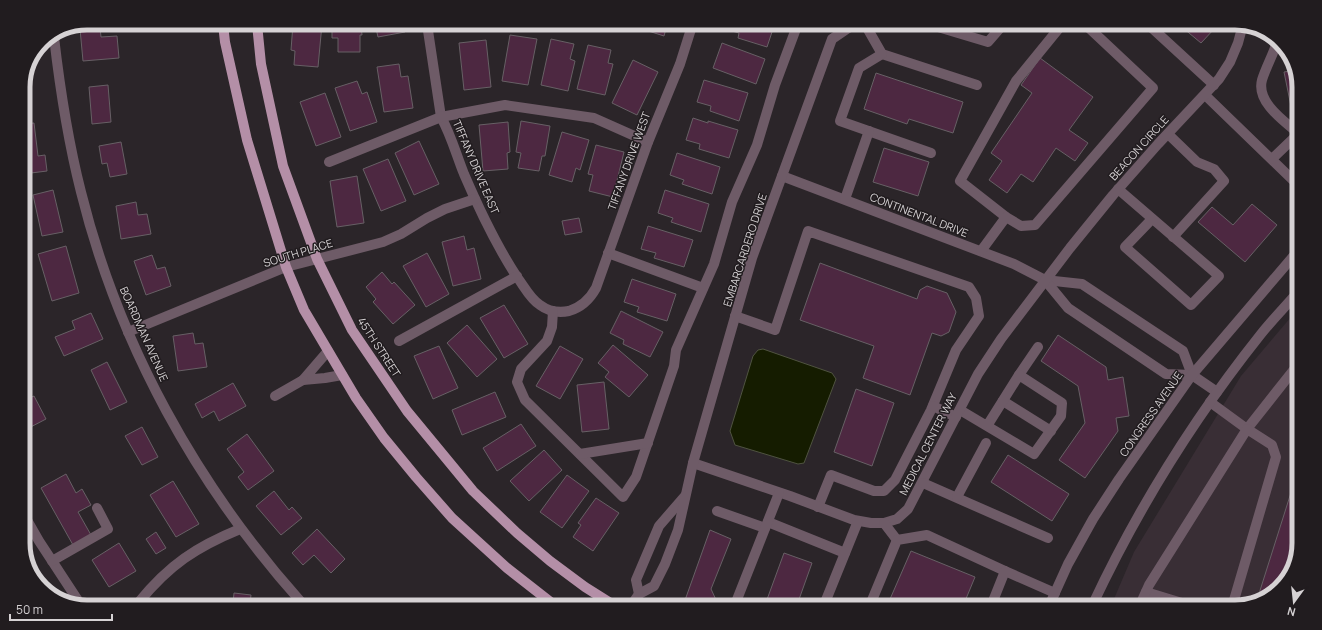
<svg xmlns="http://www.w3.org/2000/svg" width="1322" height="630" viewBox="0 0 1322 630" font-family="Manrope,sans-serif">
	<style>
		.built { fill: #392e35 }
		.water { fill: #151c00; stroke: #4f5340 }
		.building { fill: #4d2841; stroke: #676065 }
		.lines { fill: none; stroke-linecap: round; stroke-linejoin: round }
		.minor { stroke: #6e5b67; stroke-width: 10 }
		.major { stroke: #b48fa7; stroke-width: 10 }
		.labels { text-anchor: middle; stroke-width: 3; stroke-linejoin: round; paint-order: stroke }
		.street-label { font-size: 11px; fill: #d6d2d4; stroke: #211c1f }
		.rim { fill: none; stroke: #d6d2d4; stroke-width: 5 }
	</style>
	<rect width="100%" height="100%" fill="#2b2529"/>
	<!-- built -->
	<path class="built" d="M1297 310 1294 568 1270 596 1235 607 1111 606 1134 552 1241 376Z"/>
	<!-- water -->
	<path class="water" d="M763 349 832 373 836 379 804 463 798 464 735 445 730 431 753 356 758 350Z"/>
	<!-- building -->
	<g class="building">
		<path d="M293 24H322L318 67 294 65 295 51 291 50Z"/>
		<path d="M332 24H361L362 35H360V52H338V38H332Z"/>
		<path d="M375 24H404L405 32 378 37Z"/>
		<path d="M643 25H667L664 36 642 29Z"/>
		<path d="M726 26H774L767 47 738 38 739 33 725 29Z"/>
		<path d="M100 27 101 37 117 36 119 58 83 61 80 29Z"/>
		<path d="M1183 28H1215L1201 43Z"/>
		<path d="M510 35 537 39 528 85 502 81Z"/>
		<path d="M551 39 574 44 570 59 575 61 568 91 541 85Z"/>
		<path d="M486 40 491 87 464 90 459 43Z"/>
		<path d="M722 43 765 59 756 84 713 68Z"/>
		<path d="M588 45 611 50 608 63 613 64 605 95 577 89Z"/>
		<path d="M1287 54H1289L1299 83V115L1293 116 1284 72 1290 71Z"/>
		<path d="M1040 58 1093 97 1069 130 1088 143 1075 161 1056 148 1033 182 1021 174 1007 193 989 180 1002 161 991 153 1032 93 1021 85Z"/>
		<path d="M633 60 658 72 637 115 612 103Z"/>
		<path d="M399 64 401 77 408 76 413 108 384 112 377 67Z"/>
		<path d="M876 73 963 102 953 133 909 119 907 124 864 109Z"/>
		<path d="M26 77 29 78 23 97V83Z"/>
		<path d="M704 80 748 93 739 121 710 111 711 106 697 102Z"/>
		<path d="M357 81 362 94 367 92 377 122 350 131 335 88Z"/>
		<path d="M108 85 111 122 92 124 89 87Z"/>
		<path d="M325 93 341 137 316 146 300 102Z"/>
		<path d="M693 118 708 123V121L738 130 729 158 699 149 700 144 686 140Z"/>
		<path d="M521 121 550 126 545 156H542L539 171 518 168 521 153 516 152Z"/>
		<path d="M508 122 510 152 507 153 508 169 483 171 479 125Z"/>
		<path d="M34 123 38 156 45 155 47 171 23 174V124Z"/>
		<path d="M562 132 589 140 580 170 576 168 572 182 549 175Z"/>
		<path d="M419 141 439 184 414 195 395 153Z"/>
		<path d="M121 142 127 174 110 177 107 163 102 164 99 146Z"/>
		<path d="M596 145 624 152 613 197 589 191 593 175 588 174Z"/>
		<path d="M884 148 929 162 918 196 873 182Z"/>
		<path d="M677 153 720 167 712 194 682 184 684 180 670 175Z"/>
		<path d="M388 159 406 201 381 211 363 169Z"/>
		<path d="M357 176 364 223 337 227 330 181Z"/>
		<path d="M53 190 63 232 42 236 33 195Z"/>
		<path d="M665 190 709 204 701 232 671 222 673 218 658 213Z"/>
		<path d="M136 202 138 215 147 214 151 234 121 239 116 206Z"/>
		<path d="M1252 204 1277 225 1245 262 1198 222 1212 207 1233 225Z"/>
		<path d="M579 218 582 232 565 235 562 221Z"/>
		<path d="M648 226 693 240 684 267 654 258 656 253 641 249Z"/>
		<path d="M464 236 467 250 474 248 481 279 453 286 442 242Z"/>
		<path d="M66 246 79 293 52 301 38 254Z"/>
		<path d="M427 253 449 294 426 307 403 266Z"/>
		<path d="M152 255 157 269 165 267 171 286 146 295 134 261Z"/>
		<path d="M820 263 917 299 920 290 927 286 947 293 956 312 949 332 941 336 932 333 910 395 863 378 874 346 800 320Z"/>
		<path d="M382 272 392 284 394 282 415 305 393 324 373 302 376 299 366 287Z"/>
		<path d="M632 279 676 294 667 321 637 312 639 307 624 302Z"/>
		<path d="M504 305 528 344 504 358 480 318Z"/>
		<path d="M621 311 663 332 650 357 623 344 624 340 610 333Z"/>
		<path d="M91 313 103 339 64 356 55 337 75 329 72 321Z"/>
		<path d="M467 325 497 359 477 377 447 343Z"/>
		<path d="M193 333 195 344 203 343 207 367 178 371 173 336Z"/>
		<path d="M1058 335 1106 367 1108 380 1123 377 1129 416 1116 418 1118 431 1085 478 1059 460 1085 423 1078 386 1041 361Z"/>
		<path d="M613 345 648 375 629 397 605 377 609 372 598 363Z"/>
		<path d="M439 346 458 388 433 399 414 356Z"/>
		<path d="M560 346 583 359 560 399 536 386Z"/>
		<path d="M107 362 127 402 110 410 91 370Z"/>
		<path d="M604 382 609 429 582 432 577 385Z"/>
		<path d="M233 383 246 406 219 421 214 411 202 418 195 404Z"/>
		<path d="M856 389 894 403 872 466 834 452Z"/>
		<path d="M495 392 506 417 462 435 452 410Z"/>
		<path d="M34 396 46 419 23 431V401Z"/>
		<path d="M521 424 536 446 497 471 483 448Z"/>
		<path d="M142 427 158 457 142 465 125 436Z"/>
		<path d="M247 434 274 471 248 490 238 477 244 472 227 449Z"/>
		<path d="M544 450 562 470 529 501 510 481Z"/>
		<path d="M1008 455 1069 494 1052 521 991 482Z"/>
		<path d="M66 474 76 493 82 489 91 505 78 512 91 535 73 545 41 488Z"/>
		<path d="M567 475 589 491 562 528 540 512Z"/>
		<path d="M1295 480 1294 568 1270 596 1257 600Z"/>
		<path d="M173 481 199 524 176 537 150 495Z"/>
		<path d="M274 491 289 510 292 507 302 518 281 535 256 506Z"/>
		<path d="M596 498 619 513 593 551 573 537 581 525 578 523Z"/>
		<path d="M317 529 345 559 331 573 314 555 303 565 292 553Z"/>
		<path d="M710 530 731 539 711 589 717 602 726 605H685L684 603Z"/>
		<path d="M156 532 166 548 156 554 146 539Z"/>
		<path d="M119 543 136 571 109 587 92 560Z"/>
		<path d="M911 551 975 577 963 606H887Z"/>
		<path d="M784 553 812 563 797 605H765Z"/>
		<path d="M234 593 251 595 250 603H233Z"/>
	</g>
	<g class="lines">
		<!-- minor -->
		<g class="minor">
			<path d="M427 24 441 117C451 135 456 154 464 174 479 209 496 245 517 277 524 286 530 299 540 305 548 311 559 313 569 311 582 307 590 299 596 288L648 142 680 64 692 26"/>
			<path d="M866 26 882 54 977 85"/>
			<path d="M938 27 988 42 1001 27"/>
			<path d="M1060 27 1016 81 960 181 1006 217 1021 226 1035 225 1153 88 1088 27"/>
			<path d="M1152 28 1214 85"/>
			<path d="M54 37C60 89 68 141 81 192 119 345 197 486 302 603"/>
			<path d="M1277 42C1273 55 1266 67 1262 80 1256 102 1284 121 1298 133"/>
			<path d="M882 54 859 68 840 121 931 153"/>
			<path d="M1205 95 1298 185"/>
			<path d="M1168 134 1197 162 1214 169 1224 181 1173 237"/>
			<path d="M1272 159 1298 134"/>
			<path d="M329 162 441 117 505 105 594 118 648 142"/>
			<path d="M782 176 1014 264 1045 280 1082 284 1183 351 1192 375"/>
			<path d="M1118 189 1219 276 1191 305 1125 247 1152 219"/>
			<path d="M845 199 869 131"/>
			<path d="M981 251 1006 217"/>
			<path d="M608 253 703 288"/>
			<path d="M1045 280 1068 308 1166 374 1192 375 1217 392"/>
			<path d="M553 311 552 327 547 341 521 369 517 382 525 400 623 497 636 477 674 366 676 350 714 264 732 202 757 145 775 85 797 26"/>
			<path d="M735 316 775 330 808 231 969 287 976 298 979 316 956 350 931 410 895 480 884 491H874L831 475 818 507"/>
			<path d="M128 332 286 267 383 242 401 234 427 218 445 209 475 199"/>
			<path d="M399 341 517 276"/>
			<path d="M328 351 303 380 325 378 342 375"/>
			<path d="M1019 375 1038 347"/>
			<path d="M275 396 303 380"/>
			<path d="M1003 401 1051 431"/>
			<path d="M1210 402 1247 429 1296 367"/>
			<path d="M933 406 956 417"/>
			<path d="M960 410 1034 454 1061 416 1062 403 1019 375 987 426"/>
			<path d="M580 454 648 443"/>
			<path d="M693 463 790 496 854 520 871 523H884L897 519 908 509 978 374 1001 339 1070 248 1113 195 1158 144 1219 79 1230 62 1238 43 1242 28"/>
			<path d="M923 483 1048 538"/>
			<path d="M957 497 986 443"/>
			<path d="M717 511 765 528"/>
			<path d="M23 513 39 541 79 602"/>
			<path d="M768 522 845 553"/>
			<path d="M884 523 897 540"/>
			<path d="M52 561 108 529 97 508"/>
			<path d="M1146 592 1195 607"/>
			<path d="M639 594 636 580 659 526 685 496"/>
			<path d="M139 602C169 565 196 547 240 529"/>
			<path d="M736 602 779 493"/>
			<path d="M632 604 639 594 654 586 665 564 678 530 693 463 752 258 832 39 851 26"/>
			<path d="M824 605 858 521"/>
			<path d="M870 605 897 540 927 535 1005 571"/>
			<path d="M991 606 1005 571 1055 593"/>
			<path d="M1049 606 1068 564 1093 519 1119 479 1192 375 1297 252"/>
			<path d="M1092 606C1137 510 1194 418 1261 334 1272 320 1285 307 1297 293"/>
			<path d="M1139 607 1149 585 1247 429 1272 445 1276 457 1232 607"/>
		</g>
		<!-- major -->
		<g class="major">
			<path d="M223 24 225 42 247 140 286 267 304 310 356 398 384 438 416 477 452 518 507 568 553 604"/>
			<path d="M257 24 261 64 283 166 317 259 352 330 407 411 473 491 517 533 550 561 585 587 612 604"/>
		</g>
	</g>
	<g class="labels">
		<!-- street labels -->
		<g class="street-label">
			<text transform="translate(1139 148) rotate(-48)" y="4">BEACON CIRCLE</text>
			<text transform="translate(629 161) rotate(-70)" y="4">TIFFANY DRIVE WEST</text>
			<text transform="translate(476 167) rotate(67)" y="4">TIFFANY DRIVE EAST</text>
			<text transform="translate(919 215) rotate(21)" y="4">CONTINENTAL DRIVE</text>
			<text transform="translate(745 250) rotate(-72)" y="4">EMBARCARDERO DRIVE</text>
			<text transform="translate(298 253) rotate(-17)" y="4">SOUTH PLACE</text>
			<text transform="translate(144 334) rotate(66)" y="4">BOARDMAN AVENUE</text>
			<text transform="translate(379 347) rotate(57)" y="4">45TH STREET</text>
			<text transform="translate(1151 414) rotate(-55)" y="4">CONGRESS AVENUE</text>
			<text transform="translate(928 444) rotate(-63)" y="4">MEDICAL CENTER WAY</text>
		</g>
	</g>
	<!-- crop -->
	<path d="M0 0H1322V630H0ZM87 30H1235A57 57 0 0 1 1292 87V543A57 57 0 0 1 1235 600H87A57 57 0 0 1 30 543V87A57 57 0 0 1 87 30Z" fill="#211c1f" fill-rule="evenodd"/>
	<path class="rim" d="M87 30H1235A57 57 0 0 1 1292 87V543A57 57 0 0 1 1235 600H87A57 57 0 0 1 30 543V87A57 57 0 0 1 87 30Z"/>
	<!-- north arrow -->
	<g transform="translate(1294 602) rotate(195)" stroke="#211c1f" stroke-width="3" paint-order="stroke">
	<path d="M0-3L7 15L0 10L-7 15Z" fill="#d6d2d4"/>
	<text y="-6" font-size="11" font-weight="bold" text-anchor="middle" fill="#d6d2d4">N</text>
	</g>
	<!-- scale -->
	<path d="M10 614v6h102v-6" fill="none" stroke="#d6d2d4" stroke-width="2"/>
	<text x="16" y="614" font-size="12" fill="#d6d2d4" stroke="#211c1f" stroke-width="3" paint-order="stroke">50 m</text>
</svg>
